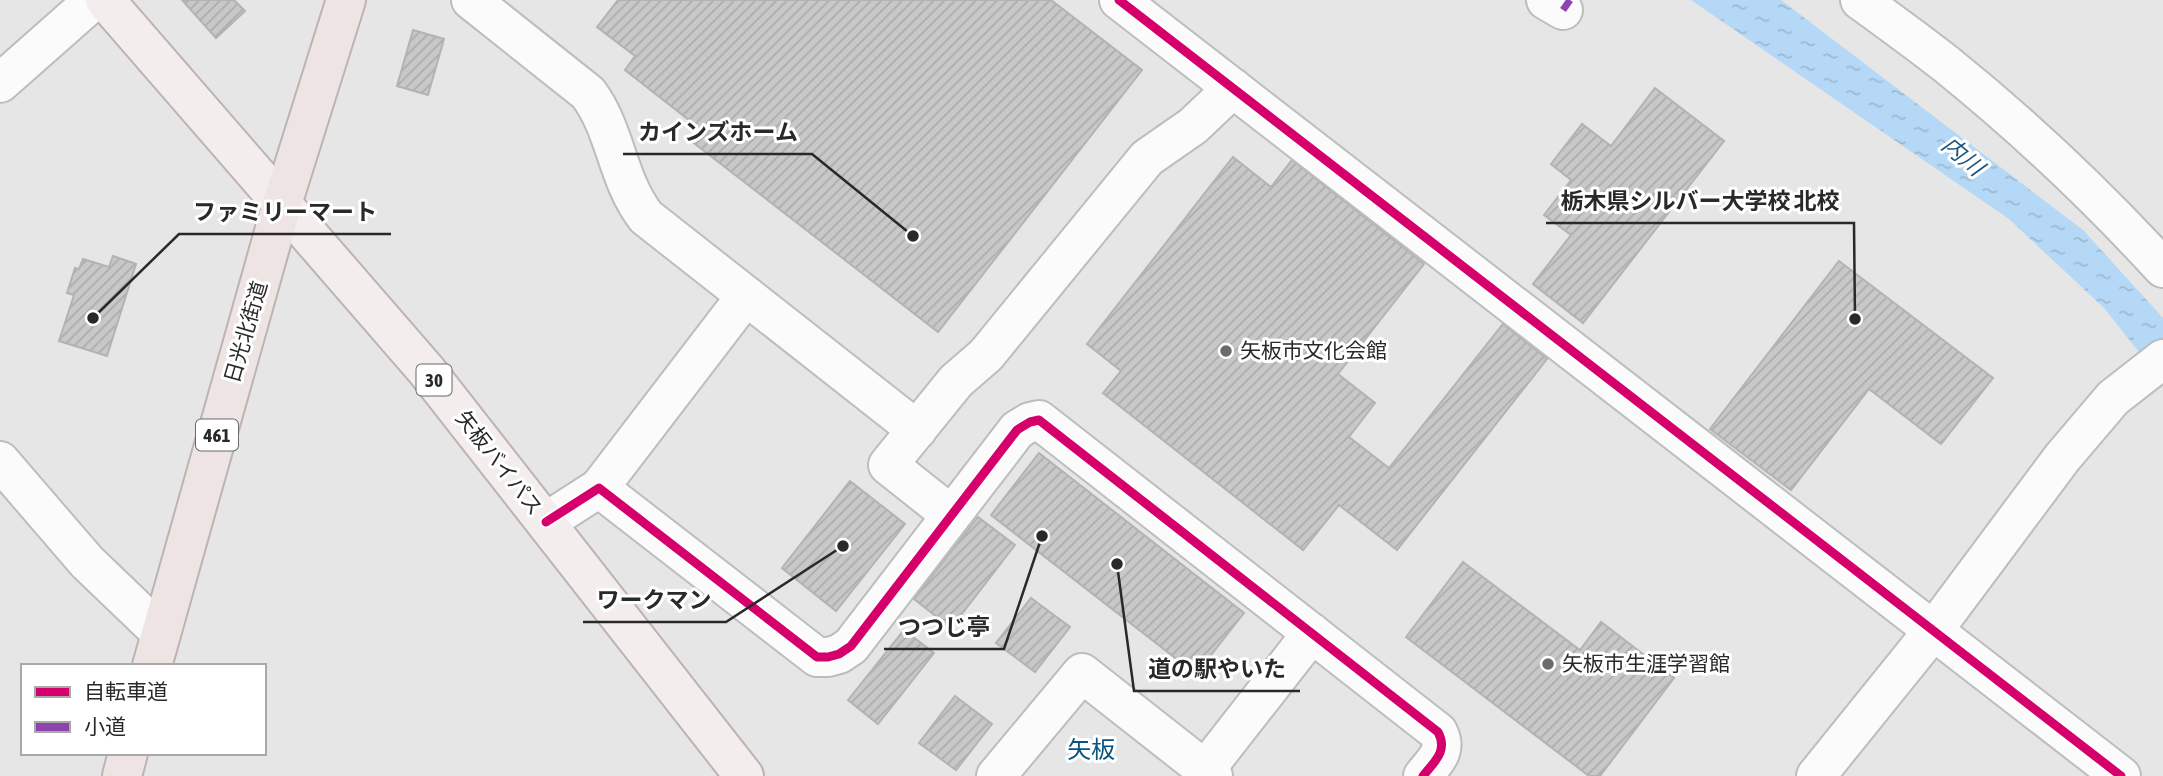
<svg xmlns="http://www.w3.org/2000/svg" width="2163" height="776" viewBox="0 0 2163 776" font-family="'Asap Condensed','Noto Sans JP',sans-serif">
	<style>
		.water { fill: url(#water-ripples) }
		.building { fill: url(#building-hatch); stroke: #b3b3b4; stroke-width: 2 }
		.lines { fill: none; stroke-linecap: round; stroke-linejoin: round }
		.minor-casing { stroke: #bdbdbe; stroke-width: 42 }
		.major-casing { stroke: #beb2b2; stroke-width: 42 }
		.highway-casing { stroke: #beb2b2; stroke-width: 42 }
		.minor { stroke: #fbfbfb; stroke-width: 38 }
		.major { stroke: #f4eded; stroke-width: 38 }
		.highway { stroke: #efe4e4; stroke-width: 38 }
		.quiet { stroke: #8e44ad; stroke-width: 7; stroke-dasharray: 14 7; stroke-linecap: butt }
		.cycleway-casing { stroke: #fff; stroke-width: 13 }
		.cycleway { stroke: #d6006c; stroke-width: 9 }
		.poi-dot { fill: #6a6b6c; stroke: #fff; stroke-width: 2.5 }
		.labels { text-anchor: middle; stroke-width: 6; stroke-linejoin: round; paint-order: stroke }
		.shield { fill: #fff; stroke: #686969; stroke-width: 2 }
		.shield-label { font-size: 19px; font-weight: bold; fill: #282929 }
		.street-label { font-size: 21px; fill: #282929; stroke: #fff }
		.poi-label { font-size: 21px; fill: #282929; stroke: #fff; text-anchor: start }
		.water-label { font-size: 23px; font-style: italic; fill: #1d557d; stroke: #fff }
		.quarter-label { font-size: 24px; fill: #0a5481; stroke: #fff }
		.leader { fill: none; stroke: #282929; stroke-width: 2.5 }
		.callout-dot { fill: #282929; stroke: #fff; stroke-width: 2.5 }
		.callout-label { font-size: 23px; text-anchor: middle; font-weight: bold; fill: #282929; stroke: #fff; stroke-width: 6; stroke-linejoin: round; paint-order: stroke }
	</style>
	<defs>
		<pattern id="water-ripples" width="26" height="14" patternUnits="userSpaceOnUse" patternTransform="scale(1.75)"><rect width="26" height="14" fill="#b4d8f6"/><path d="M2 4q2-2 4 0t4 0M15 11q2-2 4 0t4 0" fill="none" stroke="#9bb9d3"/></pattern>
		<pattern id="building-hatch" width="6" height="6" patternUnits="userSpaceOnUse" patternTransform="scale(1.75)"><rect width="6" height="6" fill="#c8c8c8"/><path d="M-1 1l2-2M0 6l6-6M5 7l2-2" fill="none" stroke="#acacac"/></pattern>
	</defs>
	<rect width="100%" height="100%" fill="#e6e6e7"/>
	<!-- water -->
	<path class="water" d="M1691 0H1781L2083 230 2163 318V382L2104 308 2009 219Z"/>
	<!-- building -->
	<g class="building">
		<path d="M182 0H234L245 11 216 38Z"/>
		<path d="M618 0H1051L1142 70 938 332 690 140 699 128 625 70 635 56 597 27Z"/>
		<path d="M413 30 444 39 428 95 397 86Z"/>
		<path d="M1655 88 1724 141 1583 323 1533 284 1571 235 1544 215 1571 180 1551 164 1582 124 1611 146Z"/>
		<path d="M1233 157 1271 187 1292 160 1424 264 1338 374 1375 403 1349 437 1389 468 1503 324 1547 359 1397 550 1339 505 1303 550 1103 393 1121 371 1087 344Z"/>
		<path d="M113 256 136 264 107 356 59 341 74 295 67 293 75 268 79 269 83 259 109 267Z"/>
		<path d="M1839 261 1993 378 1941 444 1869 389 1791 490 1710 429Z"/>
		<path d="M1039 453 1244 613 1196 674 991 515Z"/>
		<path d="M850 481 905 524 836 611 782 568Z"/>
		<path d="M978 517 1015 545 951 628 914 599Z"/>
		<path d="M1463 562 1580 650 1601 622 1674 678 1600 776H1589L1406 637Z"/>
		<path d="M1031 598 1070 627 1035 672 996 643Z"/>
		<path d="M904 630 934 653 878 724 848 700Z"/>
		<path d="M955 696 992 724 956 770 919 743Z"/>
	</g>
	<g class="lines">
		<!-- minor casing -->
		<g class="minor-casing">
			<g id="minor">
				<path d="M471 0 588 93C616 130 617 180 646 217L917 430"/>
				<path d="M1119 0 2121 776"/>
				<path d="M1546 0 1563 10"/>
				<path d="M1860 0C1889 21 1918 42 1946 64 2023 126 2096 195 2163 268"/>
				<path d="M0 83 94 0"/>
				<path d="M0 461 87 562 161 633"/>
				<path d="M599 488 746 296"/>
				<path d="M951 515 888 465 956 381 986 355 1147 158 1193 126 1233 88"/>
				<path d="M546 522 599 488 817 657H828L839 654 851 646 1017 430 1030 422 1039 420 1438 732C1448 751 1435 761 1423 776"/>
				<path d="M1205 770 1312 633"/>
				<path d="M996 776 1082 673 1213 776"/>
				<path d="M1816 776 1933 631 2062 458 2113 398 2163 359"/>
			</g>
		</g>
		<!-- major casing -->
		<g class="major-casing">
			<path id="major" d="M105 0 426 370 744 776"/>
		</g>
		<!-- highway casing -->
		<g class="highway-casing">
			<g id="highway">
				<path d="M152 666 282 204 346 0"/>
				<path d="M122 776 128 753"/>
			</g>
		</g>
		<!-- minor -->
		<use href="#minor" class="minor"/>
		<!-- major -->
		<use href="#major" class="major"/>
		<!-- highway -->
		<use href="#highway" class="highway"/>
		<!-- quiet -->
		<path class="quiet" d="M1563 10 1570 0"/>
		<!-- cycleway casing -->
		<g class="cycleway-casing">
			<g id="cycleway">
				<path d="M1119 0 2121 776"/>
				<path d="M546 522 599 488 817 657H828L839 654 851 646 1017 430 1030 422 1039 420 1438 732C1448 751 1435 761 1423 776"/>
			</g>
		</g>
		<!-- cycleway -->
		<use href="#cycleway" class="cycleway"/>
	</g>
	<!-- markers -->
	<g class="poi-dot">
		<circle cx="1226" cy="351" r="7"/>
		<circle cx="1548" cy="664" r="7"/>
	</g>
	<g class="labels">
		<!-- shield labels -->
		<g class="shield">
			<rect x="416.5" y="364.5" width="35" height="31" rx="5"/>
			<rect x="196" y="419.5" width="42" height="31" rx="5"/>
		</g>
		<g class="shield-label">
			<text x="434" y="387">30</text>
			<text x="217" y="442">461</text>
		</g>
		<!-- street labels -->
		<g class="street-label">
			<text transform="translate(246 332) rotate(-74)" y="7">日光北街道</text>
			<text transform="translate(499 463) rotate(52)" y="7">矢板バイパス</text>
		</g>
		<!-- poi labels -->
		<g class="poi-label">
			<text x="1240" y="358">矢板市文化会館</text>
			<text x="1562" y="671">矢板市生涯学習館</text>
		</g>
		<!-- water labels -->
		<g class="water-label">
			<text transform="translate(1963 156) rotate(40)" y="8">内川</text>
		</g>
		<!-- quarter labels -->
		<g class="quarter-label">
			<text x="1091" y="758">矢板</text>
		</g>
	</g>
	<!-- callouts -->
	<path class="leader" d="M913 236L812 154H623M1855 319L1854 223H1546M93 318L179 234H391M843 546L726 622H583M1042 536L1004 649H884M1117 564L1134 691H1300"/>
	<g class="callout-dot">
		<circle cx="913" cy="236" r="7"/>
		<circle cx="1855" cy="319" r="7"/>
		<circle cx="93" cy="318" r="7"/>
		<circle cx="843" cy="546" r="7"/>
		<circle cx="1042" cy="536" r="7"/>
		<circle cx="1117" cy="564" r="7"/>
	</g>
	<g class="callout-label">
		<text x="718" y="140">カインズホーム</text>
		<text x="1700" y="209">栃木県シルバー大学校 北校</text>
		<text x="285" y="220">ファミリーマート</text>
		<text x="654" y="608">ワークマン</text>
		<text x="944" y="635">つつじ亭</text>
		<text x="1217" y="677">道の駅やいた</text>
	</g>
	<!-- legend -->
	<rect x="21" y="664" width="245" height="91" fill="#ffffff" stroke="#a9a9a9" stroke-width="2"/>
	<rect x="35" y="687" width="35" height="10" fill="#d6006c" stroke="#a9a9a9" stroke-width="2"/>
	<text x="84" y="699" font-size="21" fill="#282929">自転車道</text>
	<rect x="35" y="722" width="35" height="10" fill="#8e44ad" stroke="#a9a9a9" stroke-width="2"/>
	<text x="84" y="734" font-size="21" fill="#282929">小道</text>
</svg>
